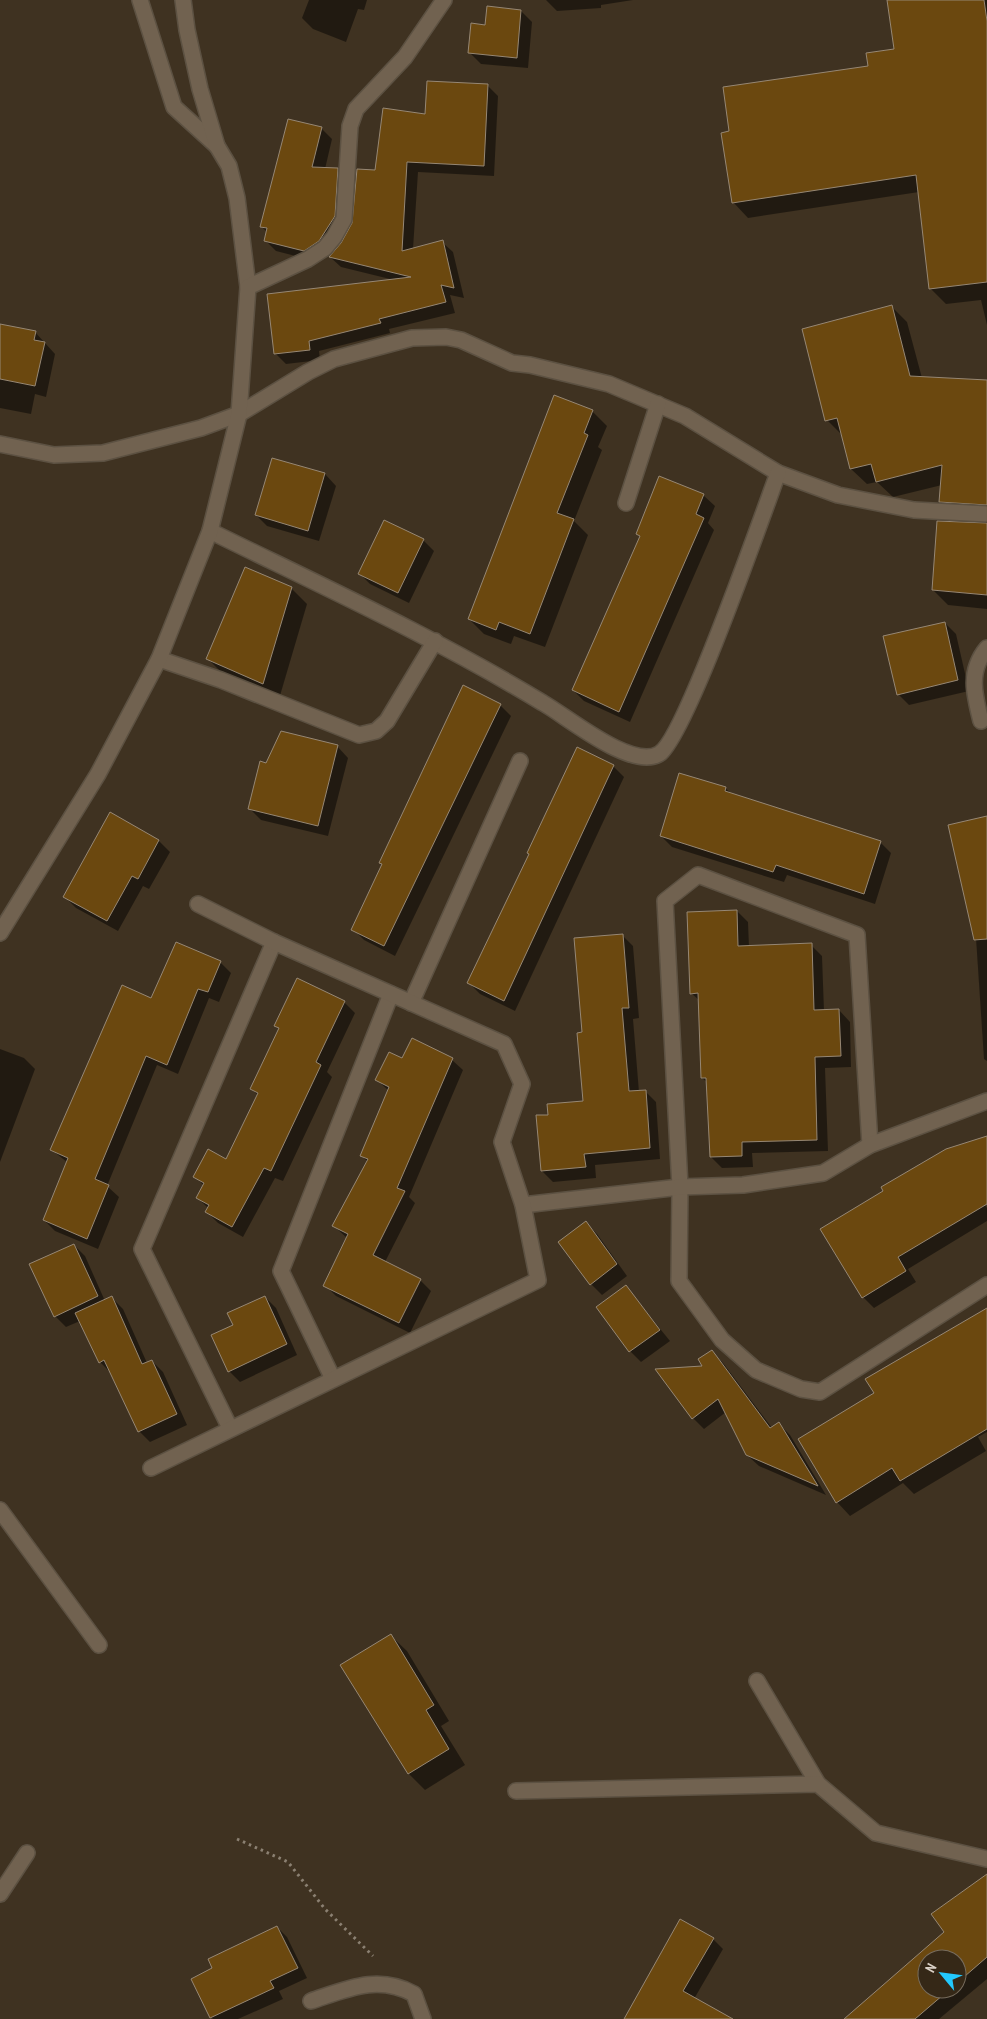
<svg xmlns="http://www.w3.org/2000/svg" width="987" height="2019" viewBox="0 0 987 2019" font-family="'PT Sans Narrow',sans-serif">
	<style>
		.shadow { fill: #0007; fill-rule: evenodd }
		.building { fill: #6b480f; stroke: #968774 }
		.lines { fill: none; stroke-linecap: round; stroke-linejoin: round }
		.minor-casing { stroke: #5c5142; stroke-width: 18 }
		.path { stroke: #8b8072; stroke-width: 3; stroke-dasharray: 2.5 4; stroke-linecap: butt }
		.minor { stroke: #716250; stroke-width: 15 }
	</style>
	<rect width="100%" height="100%" fill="#3f3221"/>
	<!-- shadow -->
	<g class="shadow">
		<path d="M309 0H367L364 10 358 9 346 42 313 29 302 18Z"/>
		<path d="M546 0H633L601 5V8L557 11Z"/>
		<path d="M888 0H987V325L981 300 946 304 931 289 919 192 748 218 733 202 731 132 869 67 895 50Z"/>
		<path d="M521 11 532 22 528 68 481 64 470 53 486 26Z"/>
		<path d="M487 85 498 96 494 176 418 172 413 249 442 242 453 252 464 298 450 295 455 313 389 329 390 333 319 351 320 360 286 364 275 353 394 280 341 267 330 257 342 244 354 224 376 172 426 116Z"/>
		<path d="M321 128 332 139 325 169 337 170 348 181 345 228 315 261 276 251 265 240 267 232 262 227Z"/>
		<path d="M892 307 907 322 922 378 987 382V519L956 517 940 502 942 485 893 497 877 482 867 484 851 469 843 436 827 420Z"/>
		<path d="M0 325 35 332 55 354 46 397 35 394 31 414 0 408Z"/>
		<path d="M592 411 607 426 598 447 602 450 574 521 588 535 545 647 514 636 511 644 484 634 469 619Z"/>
		<path d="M272 459 325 474 336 486 319 541 267 526 256 515Z"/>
		<path d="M703 495 715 506 708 523 714 530 630 722 584 701 573 690 640 537 637 534Z"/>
		<path d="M987 525V609L948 605 933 590Z"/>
		<path d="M423 540 434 551 409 603 370 584 359 573Z"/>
		<path d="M291 588 307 604 279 699 223 674 207 658Z"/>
		<path d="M945 623 956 634 969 691 909 705 898 694Z"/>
		<path d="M500 705 511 716 395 956 364 940 353 929 383 865Z"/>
		<path d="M337 746 348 758 328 836 261 820 250 809Z"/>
		<path d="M613 766 624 777 515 1011 480 994 469 983Z"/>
		<path d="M725 788 732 794 880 842 891 853 875 904 787 875 784 882 672 847 661 836Z"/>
		<path d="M110 814 159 841 170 852 149 889 143 886 118 931 76 908 65 897Z"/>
		<path d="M987 818V1061L984 1059 976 938Z"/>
		<path d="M737 911 748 922 749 947 811 945 822 956 824 1011 839 1010 850 1022 851 1067 825 1068 828 1151 752 1153 753 1167 722 1168 711 1157 708 1083 702 1078 700 1001 691 993Z"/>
		<path d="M622 935 633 946 639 1018 633 1019 639 1092 645 1091 656 1102 660 1159 595 1165 596 1178 553 1182 542 1171 549 1116 584 1102 583 1033Z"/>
		<path d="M220 962 231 973 219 1002 209 998 178 1074 157 1065 107 1186 119 1197 98 1249 55 1231 44 1220 68 1163 52 1150 152 999Z"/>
		<path d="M344 1002 355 1013 327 1072 332 1077 283 1181 275 1178 243 1237 218 1223 207 1212 209 1209 197 1197 204 1186 195 1176 227 1161 258 1095 251 1089 280 1030 276 1025Z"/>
		<path d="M412 1040 452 1060 463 1070 409 1197 415 1203 385 1262 420 1280 431 1291 410 1333 336 1296 325 1285 348 1239 334 1226 368 1162 362 1156 389 1091 377 1080 402 1059Z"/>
		<path d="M0 1049 24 1058 35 1069 0 1162Z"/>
		<path d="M987 1138V1188L977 1191 987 1208V1221L908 1269 916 1282 874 1308 863 1297 884 1191Z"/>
		<path d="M586 1223 597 1234 627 1276 602 1295 591 1284Z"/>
		<path d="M74 1245 85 1256 105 1301 112 1298 123 1309 147 1363 152 1361 163 1372 187 1425 150 1442 139 1431 111 1373 100 1362 80 1321 66 1327 55 1316Z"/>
		<path d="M626 1287 670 1341 641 1362 630 1351Z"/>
		<path d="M265 1297 276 1308 297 1355 240 1382 229 1371 234 1325Z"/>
		<path d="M987 1310V1432L978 1437 986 1451 914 1494 903 1483 850 1516 837 1502 875 1393Z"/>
		<path d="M712 1352 723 1363 772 1428 779 1424 790 1435 826 1495 759 1466 747 1455 726 1412 704 1429 693 1418 704 1368Z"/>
		<path d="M391 1636 407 1651 449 1721 441 1726 465 1765 425 1790 409 1774 342 1665Z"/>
		<path d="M987 1889V1979L939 2019H845L946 1933ZM927 1959H957V1989H927Z"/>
		<path d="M277 1927 287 1937 307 1978 279 1991 283 1999 238 2019H213L211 2017 214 1969Z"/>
		<path d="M713 1939 723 1949 694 1999 702 2019H626Z"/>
	</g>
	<!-- building -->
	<g class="building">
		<path d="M887 0H984L987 21V282L929 289 916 175 732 203 721 133 729 131 723 87 868 66 866 53 894 49Z"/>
		<path d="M487 6 521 10 517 58 468 53 471 23 485 25Z"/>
		<path d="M427 81 488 84 484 166 407 162 402 251 443 240 454 288 441 285 446 302 379 319 381 323 309 341 310 350 274 354 267 294 411 277 329 257 341 243 352 223 357 169 375 170 383 108 425 114Z"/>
		<path d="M288 119 322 127 312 167 338 168 335 216 319 241 304 251 264 241 267 228 260 227Z"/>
		<path d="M892 305 910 376 987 380V505L939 502 942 465 876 482 871 464 850 469 837 418 825 421 802 329Z"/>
		<path d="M0 324 36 331 34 340 45 342 35 386 0 379Z"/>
		<path d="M554 395 593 410 584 433 588 435 557 513 574 519 530 634 499 622 496 630 468 619Z"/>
		<path d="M272 458 325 473 308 531 255 515Z"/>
		<path d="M659 476 704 494 696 514 704 518 619 712 572 690 640 536 636 534Z"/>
		<path d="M384 520 424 539 398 593 358 574Z"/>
		<path d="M937 521 987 523V595L932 590Z"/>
		<path d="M245 567 292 587 263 684 206 659Z"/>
		<path d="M945 622 958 680 897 695 883 636Z"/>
		<path d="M463 685 501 704 384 946 351 930 382 864 379 863Z"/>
		<path d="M281 731 338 745 318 826 248 809 260 761 266 763Z"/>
		<path d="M577 747 614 765 504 1001 467 983 529 854 527 853Z"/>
		<path d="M679 773 726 787 725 791 881 841 864 894 776 865 773 872 660 836Z"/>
		<path d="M110 812 159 840 138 879 132 876 107 921 63 897Z"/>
		<path d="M987 816V939L974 940 948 825Z"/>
		<path d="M737 910 738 946 812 943 814 1010 839 1009 841 1056 815 1057 817 1140 742 1142V1156L710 1157 706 1078H701L698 993 690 994 687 912Z"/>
		<path d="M623 934 629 1008H622L629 1091 646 1090 650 1148 584 1154 586 1167 541 1171 536 1115H548L547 1104 583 1101 577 1033 582 1032 574 938Z"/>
		<path d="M176 942 221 961 208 992 198 989 167 1065 146 1056 95 1179 109 1185 87 1239 43 1220 68 1158 50 1150 122 985 151 998Z"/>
		<path d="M297 978 345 1001 316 1062 321 1065 271 1171 264 1168 232 1227 205 1212 209 1205 196 1198 204 1183 193 1177 208 1149 226 1159 258 1093 250 1089 279 1028 274 1026Z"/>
		<path d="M412 1038 453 1058 397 1188 405 1191 373 1255 421 1279 399 1323 323 1286 348 1234 332 1226 368 1159 360 1156 389 1087 375 1080 389 1052 402 1058Z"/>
		<path d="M987 1136V1204L898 1257 906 1271 862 1298 820 1229 883 1191 881 1187 946 1149Z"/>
		<path d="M586 1221 617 1264 590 1285 558 1242Z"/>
		<path d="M74 1244 98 1296 54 1317 29 1264Z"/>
		<path d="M626 1285 660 1330 629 1352 596 1307Z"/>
		<path d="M112 1296 142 1364 152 1360 177 1414 138 1432 104 1360 99 1363 75 1313Z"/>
		<path d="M265 1296 287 1344 228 1372 211 1335 233 1325 227 1313Z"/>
		<path d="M987 1308V1429L900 1481 892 1468 836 1503 798 1439 874 1393 865 1379Z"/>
		<path d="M712 1350 770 1428 779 1422 818 1486 746 1455 718 1399 692 1419 655 1369 702 1366 698 1359Z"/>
		<path d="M391 1634 434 1705 426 1710 449 1749 408 1774 340 1665Z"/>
		<path d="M987 1874V1957L957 1983V1959H927V1989H950L915 2019H844L944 1932 931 1914Z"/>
		<path d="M680 1919 714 1938 683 1991 733 2019H624Z"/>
		<path d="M277 1926 298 1968 270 1981 274 1988 210 2018 191 1979 212 1968 208 1959Z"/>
	</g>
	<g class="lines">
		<!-- minor casing -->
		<g class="minor-casing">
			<g id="minor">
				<path d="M140 0 174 107 217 146"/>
				<path d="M183 0 187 30 200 89 217 146 229 166 237 198 248 287"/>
				<path d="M0 444 54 455 103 453 201 428 239 414 308 372 334 359 412 338 446 337 461 340 512 363 530 365 609 384 685 416 778 473 838 495 914 510 987 514"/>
				<path d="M626 503 658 404"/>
				<path d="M210 531C322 586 436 638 543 703 568 717 631 770 659 754 684 740 763 514 778 473"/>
				<path d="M159 659 221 680 359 735 376 731 387 721 435 641"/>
				<path d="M981 721C974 694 968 671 987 648"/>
				<path d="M0 933 98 774 159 659 210 531 239 414 248 287 308 259 325 248 334 237 344 219 350 126 356 109 405 57 444 0"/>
				<path d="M411 1003 520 761"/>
				<path d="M870 1145 857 935 698 875 665 901 680 1187 679 1281 722 1340 756 1370 801 1389 820 1392 987 1285"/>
				<path d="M523 1205 680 1187 743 1185 823 1173 870 1145 987 1101"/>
				<path d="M333 1379 281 1271 391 994"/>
				<path d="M230 1428 142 1249 274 942"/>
				<path d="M151 1468 538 1280 523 1205 502 1142 522 1084 504 1044 274 942 198 904"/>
				<path d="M0 1510 99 1645"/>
				<path d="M757 1681 818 1784"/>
				<path d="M516 1791 818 1784 876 1833 987 1859"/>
				<path d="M0 1894 27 1853"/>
				<path d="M311 2001C347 1989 378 1974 414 1994L423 2019"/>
			</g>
		</g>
		<!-- path -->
		<path class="path" d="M237 1839 288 1862 325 1909 373 1956"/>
		<!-- minor -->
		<use href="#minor" class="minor"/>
	</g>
	<!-- north arrow -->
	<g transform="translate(942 1974) rotate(299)"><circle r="24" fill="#352817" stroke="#776c5d"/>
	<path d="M0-4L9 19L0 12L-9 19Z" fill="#23c9fe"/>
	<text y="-8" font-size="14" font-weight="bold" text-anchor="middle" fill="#dad1c7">N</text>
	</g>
</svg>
